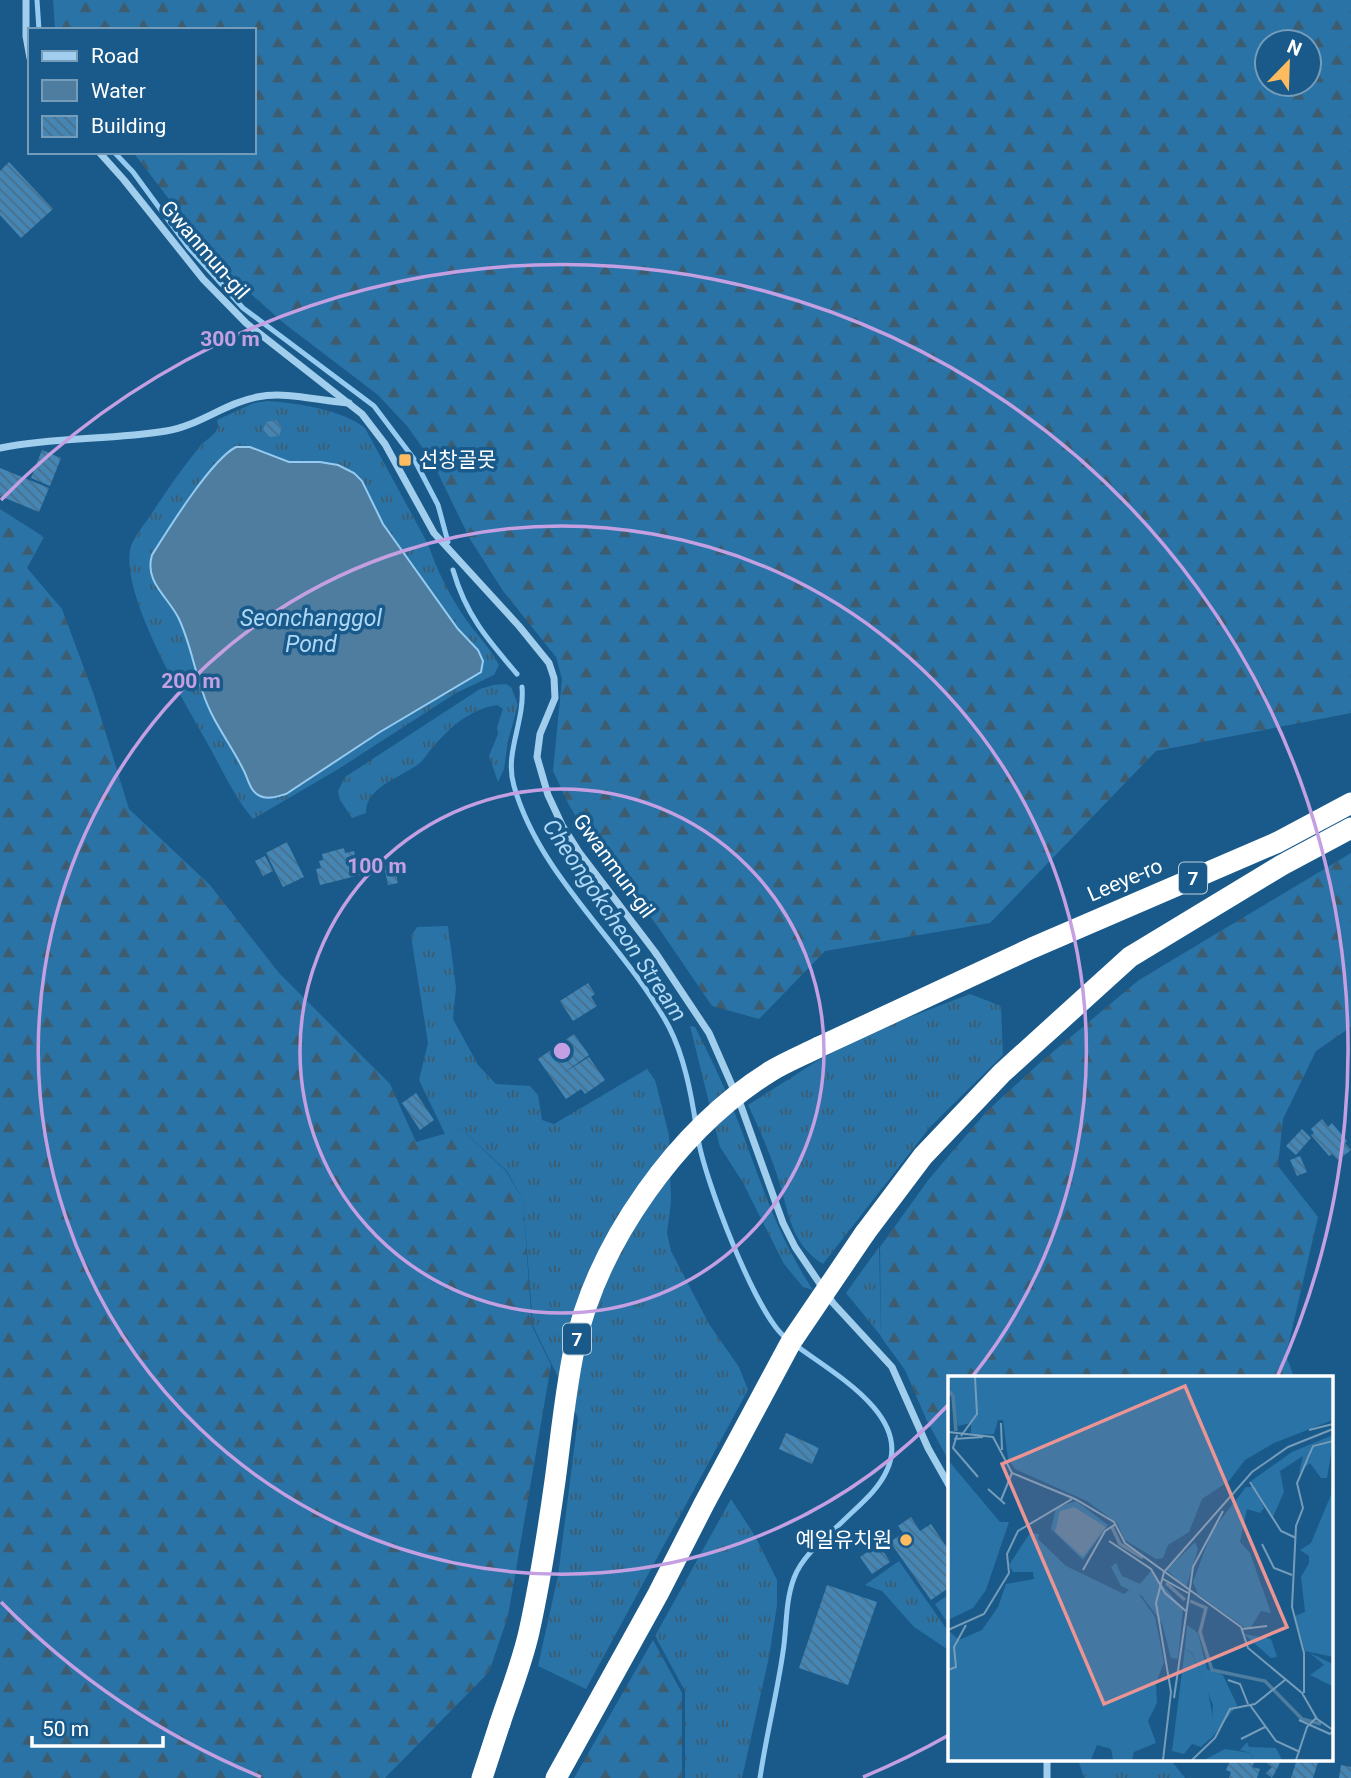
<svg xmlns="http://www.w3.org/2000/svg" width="1351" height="1778" viewBox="0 0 1351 1778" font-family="Roboto,'Noto Sans KR',sans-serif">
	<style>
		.grass { fill: url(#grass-tufts) }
		.forest { fill: url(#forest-firs); fill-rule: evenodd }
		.green { fill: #2973a6 }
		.water { fill: #4f7d9f; stroke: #95cbf0; stroke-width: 2 }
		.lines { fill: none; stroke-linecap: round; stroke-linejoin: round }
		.stream { stroke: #95cbf0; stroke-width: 5 }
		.building { fill: url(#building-back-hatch) }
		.street { stroke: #a2ceed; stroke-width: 7 }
		.highway { stroke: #fff; stroke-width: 21 }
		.highway-bridge { stroke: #fff; stroke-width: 21 }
		.ring { fill: none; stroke: #c4a0e2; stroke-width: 3.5 }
		.poi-dot { fill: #ffbb5f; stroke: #195a8a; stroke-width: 2.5 }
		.labels { text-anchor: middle; stroke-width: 7; stroke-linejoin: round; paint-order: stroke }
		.shield { fill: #195a8a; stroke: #bacedc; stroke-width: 2 }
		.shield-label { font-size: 19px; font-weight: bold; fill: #fff }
		.street-label { font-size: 21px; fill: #fff; stroke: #195a8a }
		.poi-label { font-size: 21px; fill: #fff; stroke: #195a8a; text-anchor: start }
		.water-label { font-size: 23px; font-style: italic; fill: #aed8f5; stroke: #195a8a }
		.inset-river { fill: none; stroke: #4f7d9f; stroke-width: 3.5 }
		.inset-road { fill: none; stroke: #759cb9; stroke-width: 2 }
		.view { fill: #ea9494; fill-opacity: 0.15; stroke: #ea9494; stroke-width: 3.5 }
		.inset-edge { fill: none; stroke: #fff; stroke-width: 3.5 }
		.centre { fill: #c4a0e2; stroke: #195a8a; stroke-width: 3.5 }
		.ring-label { font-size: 21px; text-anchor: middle; font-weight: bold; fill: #c4a0e2; stroke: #195a8a; stroke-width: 7; stroke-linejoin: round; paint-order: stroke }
	</style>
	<defs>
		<pattern id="grass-tufts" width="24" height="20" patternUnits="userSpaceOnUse" patternTransform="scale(1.75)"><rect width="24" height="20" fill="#2973a6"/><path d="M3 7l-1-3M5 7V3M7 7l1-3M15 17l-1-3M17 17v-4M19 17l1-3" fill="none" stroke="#3e5c70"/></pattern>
		<pattern id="forest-firs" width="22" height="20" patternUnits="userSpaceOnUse" patternTransform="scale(1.75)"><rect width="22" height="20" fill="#2973a6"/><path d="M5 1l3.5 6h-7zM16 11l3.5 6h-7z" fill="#3e5c70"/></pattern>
		<pattern id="building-back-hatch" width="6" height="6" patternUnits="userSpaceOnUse" patternTransform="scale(1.75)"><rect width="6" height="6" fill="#4686b4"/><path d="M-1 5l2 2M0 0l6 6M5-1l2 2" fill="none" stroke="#486f8a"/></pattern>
	</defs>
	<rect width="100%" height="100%" fill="#195a8a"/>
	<!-- grass -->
	<g class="grass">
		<path d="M268 401C297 403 343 410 365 428L428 544C437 571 451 598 467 621 478 636 491 649 499 665L494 675 456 693 340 768 253 819C232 794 220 765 204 737 182 697 118 590 131 546 135 536 142 527 148 519 165 493 182 468 201 445 206 440 213 436 216 431 219 426 218 425 217 420L254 403Z"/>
		<path d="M506 684 511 687 518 705 508 741 504 769 498 782 489 756 498 734 497 727 503 709 497 705C471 709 451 726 434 746 429 751 425 758 420 763 402 777 365 787 366 813L352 818 340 800 338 791 345 777 480 689 493 685Z"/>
		<path d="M448 926 456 988 453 1019 478 1065 496 1084 530 1086 538 1095 542 1120 554 1124 647 1069 655 1080 669 1135 671 1202 667 1233 671 1251 709 1324 739 1367 748 1390 586 1689 538 1666 558 1576 578 1418 533 1326 523 1200 507 1171 461 1129 445 1134 419 1080 428 1043 411 936 417 927Z"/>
		<path d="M970 994 1001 1006 1003 1055 930 1127 823 1264C789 1243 789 1210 777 1175 769 1151 759 1128 748 1105L822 1058 879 1029Z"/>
		<path d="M690 1026 695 1027C712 1060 728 1094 741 1129 763 1188 778 1237 813 1290L803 1287 784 1264 742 1181 720 1147Z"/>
		<path d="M879 1247 881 1336 846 1293Z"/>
		<path d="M731 1499 755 1536 777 1580V1605L769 1657 742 1778H685V1691L655 1636Z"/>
		<path d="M899 1561 950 1634V1651L914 1627 882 1591 865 1585Z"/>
		<path d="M1078 1759H1170L1185 1778H1084Z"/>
	</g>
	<!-- forest -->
	<g class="forest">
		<path d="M53 0H1351V713L1156 751 990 923 825 951 759 1019 712 1006 656 924 596 850 569 805 553 771 562 679 556 657 503 591 470 539 432 461 407 426 378 395 285 324 244 288 201 241 133 152H254V30H55ZM1309 42V84H1267V42Z"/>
		<path d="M0 509 44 537 27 568 62 609 94 695 129 809 210 885 279 973 390 1084 416 1142 461 1129 506 1171 523 1200 532 1326 551 1365 508 1616 489 1672 385 1778H0Z"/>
		<path d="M1351 853V1027L1316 1051 1283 1119 1278 1166 1318 1217 1286 1355 1294 1377H950V1463L927 1421 905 1370 881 1337 880 1247 929 1179 987 1111 1042 1061 1139 980Z"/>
		<path d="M653 1640 682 1693V1778H574Z"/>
	</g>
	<!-- green -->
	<path class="green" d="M950 1594V1627L935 1604Z"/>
	<!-- water -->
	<path class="water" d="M236 447H250L289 462H320L338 465 354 473 362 481 383 524 458 629 478 650 483 661 481 672 380 732 286 794C278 796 268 800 260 796 250 792 248 778 243 769 230 743 212 721 203 693 194 669 190 641 178 617 167 596 144 581 152 555 169 528 211 460 236 447Z"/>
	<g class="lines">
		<!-- stream -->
		<g class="stream">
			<path d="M37 0 39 30"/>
			<path d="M114 152 133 172 188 247 243 308 374 406 414 459 438 505 448 542"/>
			<path d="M453 570C466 615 487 639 517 674"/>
			<path d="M522 687C525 722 504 753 514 786 540 878 625 944 669 1027 684 1056 691 1093 696 1125"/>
			<path d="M698 1138C704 1178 756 1315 786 1338"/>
			<path d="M760 1778C766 1736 777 1694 783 1652 787 1627 785 1602 794 1578 802 1556 825 1538 842 1522 858 1506 878 1491 887 1470 913 1415 829 1371 794 1344"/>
		</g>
	</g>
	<!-- building -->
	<g class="building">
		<path d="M9 162 53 209 21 238 0 215V171Z"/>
		<path d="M276 420 282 428 279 436 269 437 263 430 266 422Z"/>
		<path d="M42 450 61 458 50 486 31 478Z"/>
		<path d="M0 468 49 488 39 512 0 496Z"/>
		<path d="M287 842 304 877 283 887 266 853Z"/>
		<path d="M344 848 345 853 354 851 360 875 320 885 316 869 321 868 319 861 323 860 322 854Z"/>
		<path d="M265 856 273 871 263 876 255 861Z"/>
		<path d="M394 864 398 883 388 885 384 866Z"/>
		<path d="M588 983 595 994 591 997 597 1006 573 1021 560 1001Z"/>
		<path d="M574 1034 589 1055 562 1074 589 1057 605 1080 585 1094 581 1089 566 1099 538 1059Z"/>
		<path d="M416 1093 434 1120 420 1130 402 1103Z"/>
		<path d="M1322 1119 1328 1127 1332 1123 1347 1141 1345 1143 1351 1150 1338 1160 1332 1154 1329 1156 1311 1135 1314 1133 1311 1129Z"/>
		<path d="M1302 1129 1311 1138 1296 1155 1286 1146Z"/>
		<path d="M1300 1156 1307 1172 1297 1176 1290 1160Z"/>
		<path d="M786 1433 819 1448 812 1464 779 1449Z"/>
		<path d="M911 1517 920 1531 931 1524 950 1552V1587L931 1600 890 1542 903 1533 898 1526Z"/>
		<path d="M879 1544 890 1562 872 1574 860 1557Z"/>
		<path d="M827 1585 877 1602 848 1685 799 1668Z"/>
		<path d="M1231 1759 1255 1761 1252 1767 1260 1769 1257 1778H1229L1231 1772 1226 1770Z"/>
		<path d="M1262 1759H1282L1272 1778 1266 1773 1272 1767Z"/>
		<path d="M1297 1759H1319L1313 1778H1291Z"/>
		<path d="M1341 1765 1351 1767V1778H1339Z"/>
	</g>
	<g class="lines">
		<!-- street -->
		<g class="street">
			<path d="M26 0V36L30 58"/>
			<path d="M99 152 124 180 203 279 246 323 362 414 385 444 434 533 519 626 549 663 554 678 555 698 540 734 537 757 548 795 562 825 579 852 655 952 709 1033 741 1106 783 1223 795 1247 833 1303 892 1367 928 1448 950 1487"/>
			<path d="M0 448C55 437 111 440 166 431 199 426 225 403 257 397 286 391 319 401 349 403"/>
			<path d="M1047 1778V1759"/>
		</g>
		<!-- highway -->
		<g class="highway">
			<path d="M819 1047 1032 948 1278 842 1351 803"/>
			<path d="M865 1233 923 1156 1002 1073 1130 957 1282 865 1351 828"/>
			<path d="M482 1778 500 1723"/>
		</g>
		<!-- highway-bridge -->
		<g class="highway-bridge">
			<path d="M500 1723C510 1693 522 1663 529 1632 540 1582 548 1531 555 1481 561 1437 565 1393 574 1350 597 1242 678 1129 771 1071 786 1062 803 1055 819 1047"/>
			<path d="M556 1778 658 1594 704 1504 791 1342 865 1233"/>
		</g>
	</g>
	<!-- distance rings -->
	<g class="ring">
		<circle cx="562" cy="1051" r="262"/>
		<path d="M948 1405A524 524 0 1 1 972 1377"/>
		<path d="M949 1735A786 786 0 0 1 863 1777M261 1777A786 786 0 0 1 1 1602M1 500A786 786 0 0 1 1277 1377"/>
	</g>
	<!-- markers -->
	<g class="poi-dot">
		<rect x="398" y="453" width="14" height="14" rx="3.5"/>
		<circle cx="906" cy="1540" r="7"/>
	</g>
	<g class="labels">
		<!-- shield labels -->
		<g class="shield">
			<rect x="1179" y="862.5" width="28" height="31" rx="5"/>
			<rect x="563" y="1323.5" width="28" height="31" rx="5"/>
		</g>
		<g class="shield-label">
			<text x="1193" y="885">7</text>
			<text x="577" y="1346">7</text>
		</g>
		<!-- street labels -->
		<g class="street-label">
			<text transform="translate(205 250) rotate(49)" y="7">Gwanmun-gil</text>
			<text transform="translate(614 866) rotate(54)" y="7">Gwanmun-gil</text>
			<text transform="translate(1125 880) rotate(-23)" y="7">Leeye-ro</text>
		</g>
		<!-- poi labels -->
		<g class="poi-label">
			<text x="419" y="467">선창골못</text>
			<text x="892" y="1547" text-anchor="end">예일유치원</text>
		</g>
		<!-- water labels -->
		<g class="water-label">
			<text x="311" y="626">Seonchanggol<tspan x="311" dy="26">Pond</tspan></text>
			<text transform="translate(615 920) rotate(56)" y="8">Cheongokcheon Stream</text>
		</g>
	</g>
	<!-- overview -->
	<g transform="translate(948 1376)">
		<rect width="385" height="385" fill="#195a8a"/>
		<path d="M385 59V64L364 69 360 87 365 71 385 66 379 102H373L362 87 351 97 355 80 332 95 336 116 325 141 303 105 344 76ZM128 125 160 149 135 184 103 153 108 132ZM247 166 250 173 238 212 219 194ZM168 187 174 200 192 208 203 195 235 233 230 283 223 282 214 247 194 220 173 210 163 191ZM239 249 250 257 259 293 275 299 289 329 263 363 265 329 244 277 237 272ZM296 258 323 263 329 281 323 282ZM362 277 385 288 384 310 362 299 376 289ZM299 366 301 371 328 372 334 384H305L303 377 292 374Z" fill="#2973a6"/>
		<path d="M0 1H385V44L326 67 297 84 281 105 254 123 241 156 220 169 215 182 208 183 177 164 169 147 139 125 67 93 60 83 55 44H50L46 58 23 59V47L10 50ZM0 84 52 146H61L38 214 25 232 0 244ZM298 111H308L316 132 312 137 299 133 292 166 302 177 323 237 313 235 303 251 297 252 250 218 245 206 264 155ZM385 114V281L357 275 347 240 357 236 353 201 361 187V180L352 174 363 167ZM82 157 91 158 90 163 118 190 176 218 181 214 190 217 207 241 216 286 208 307 209 327 200 345 208 367 186 376 184 384H165L163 373 149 369 143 384H0V254L11 264 34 254 50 231 58 208 86 203 85 196H65L61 189ZM237 272 244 278 260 315 266 348 263 362 253 371 244 368 236 378 224 375ZM277 373 303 377 305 384H256Z" fill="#2973a6"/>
		<path d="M126 131 158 151 135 181 107 156 112 135Z" fill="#4f7d9f"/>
		<path class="inset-river" d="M0 14 5 20 8 55M164 151 172 168 195 182M218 207 237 224M242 225 258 232 252 256 264 294 317 305 354 343 373 348"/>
		<path class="inset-road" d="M53 47 54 74M361 54 385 48M0 56 45 61 64 97 127 123 166 146 177 167 293 251 300 272 354 317 369 343 385 354M9 59 5 72 30 101M13 60 29 38 27 1M6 63 35 61M302 106 333 155 348 162M40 113 57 128M53 124 64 97M161 165 203 193 217 217 239 236M314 168 326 192 344 199M135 194 157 155 168 148M215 203 240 217M294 253 319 250M0 254 36 238 61 197 59 178 70 155 124 123M0 294 8 291 6 271 18 249M280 304 292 308 300 328M356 317V277L344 231 348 150 355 132 349 107 365 70 385 65M226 322 245 191 275 135M302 329 328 365 352 376M351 344 382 358 385 355M293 363 317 351M215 384 223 316 208 227 216 196 304 96 340 71 385 53M244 384 267 362 282 333 307 328 337 304M348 384 359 351 368 342"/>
		<path class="view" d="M237 10 339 251 156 328 54 88Z"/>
		<rect width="385" height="385" class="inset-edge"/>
	</g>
	<circle cx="562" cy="1051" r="10" class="centre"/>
	<g class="ring-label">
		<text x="230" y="346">300 m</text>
		<text x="191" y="688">200 m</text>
		<text x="377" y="873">100 m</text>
	</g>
	<!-- legend -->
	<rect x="28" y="28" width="228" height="126" fill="#195a8a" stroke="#759cb9" stroke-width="2"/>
	<rect x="42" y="51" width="35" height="10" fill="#a2ceed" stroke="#759cb9" stroke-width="2"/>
	<text x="91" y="63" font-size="21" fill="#ffffff">Road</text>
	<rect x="42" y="80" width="35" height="21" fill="#4f7d9f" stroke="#759cb9" stroke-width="2"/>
	<text x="91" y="98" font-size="21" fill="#ffffff">Water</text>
	<rect x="42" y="116" width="35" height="21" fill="url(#building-back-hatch)" stroke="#759cb9" stroke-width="2"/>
	<text x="91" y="133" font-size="21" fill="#ffffff">Building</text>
	<!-- north arrow -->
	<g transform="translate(1288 63) rotate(23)"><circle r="33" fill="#195a8a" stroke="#759cb9" stroke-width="2"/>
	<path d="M0-5L12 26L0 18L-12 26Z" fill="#ffbb5f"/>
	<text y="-10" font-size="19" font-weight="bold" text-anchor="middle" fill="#ffffff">N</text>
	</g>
	<!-- scale -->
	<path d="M32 1736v10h131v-10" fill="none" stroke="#ffffff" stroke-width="3.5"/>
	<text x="42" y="1736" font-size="21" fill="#ffffff" stroke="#195a8a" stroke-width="5" paint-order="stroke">50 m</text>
</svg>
